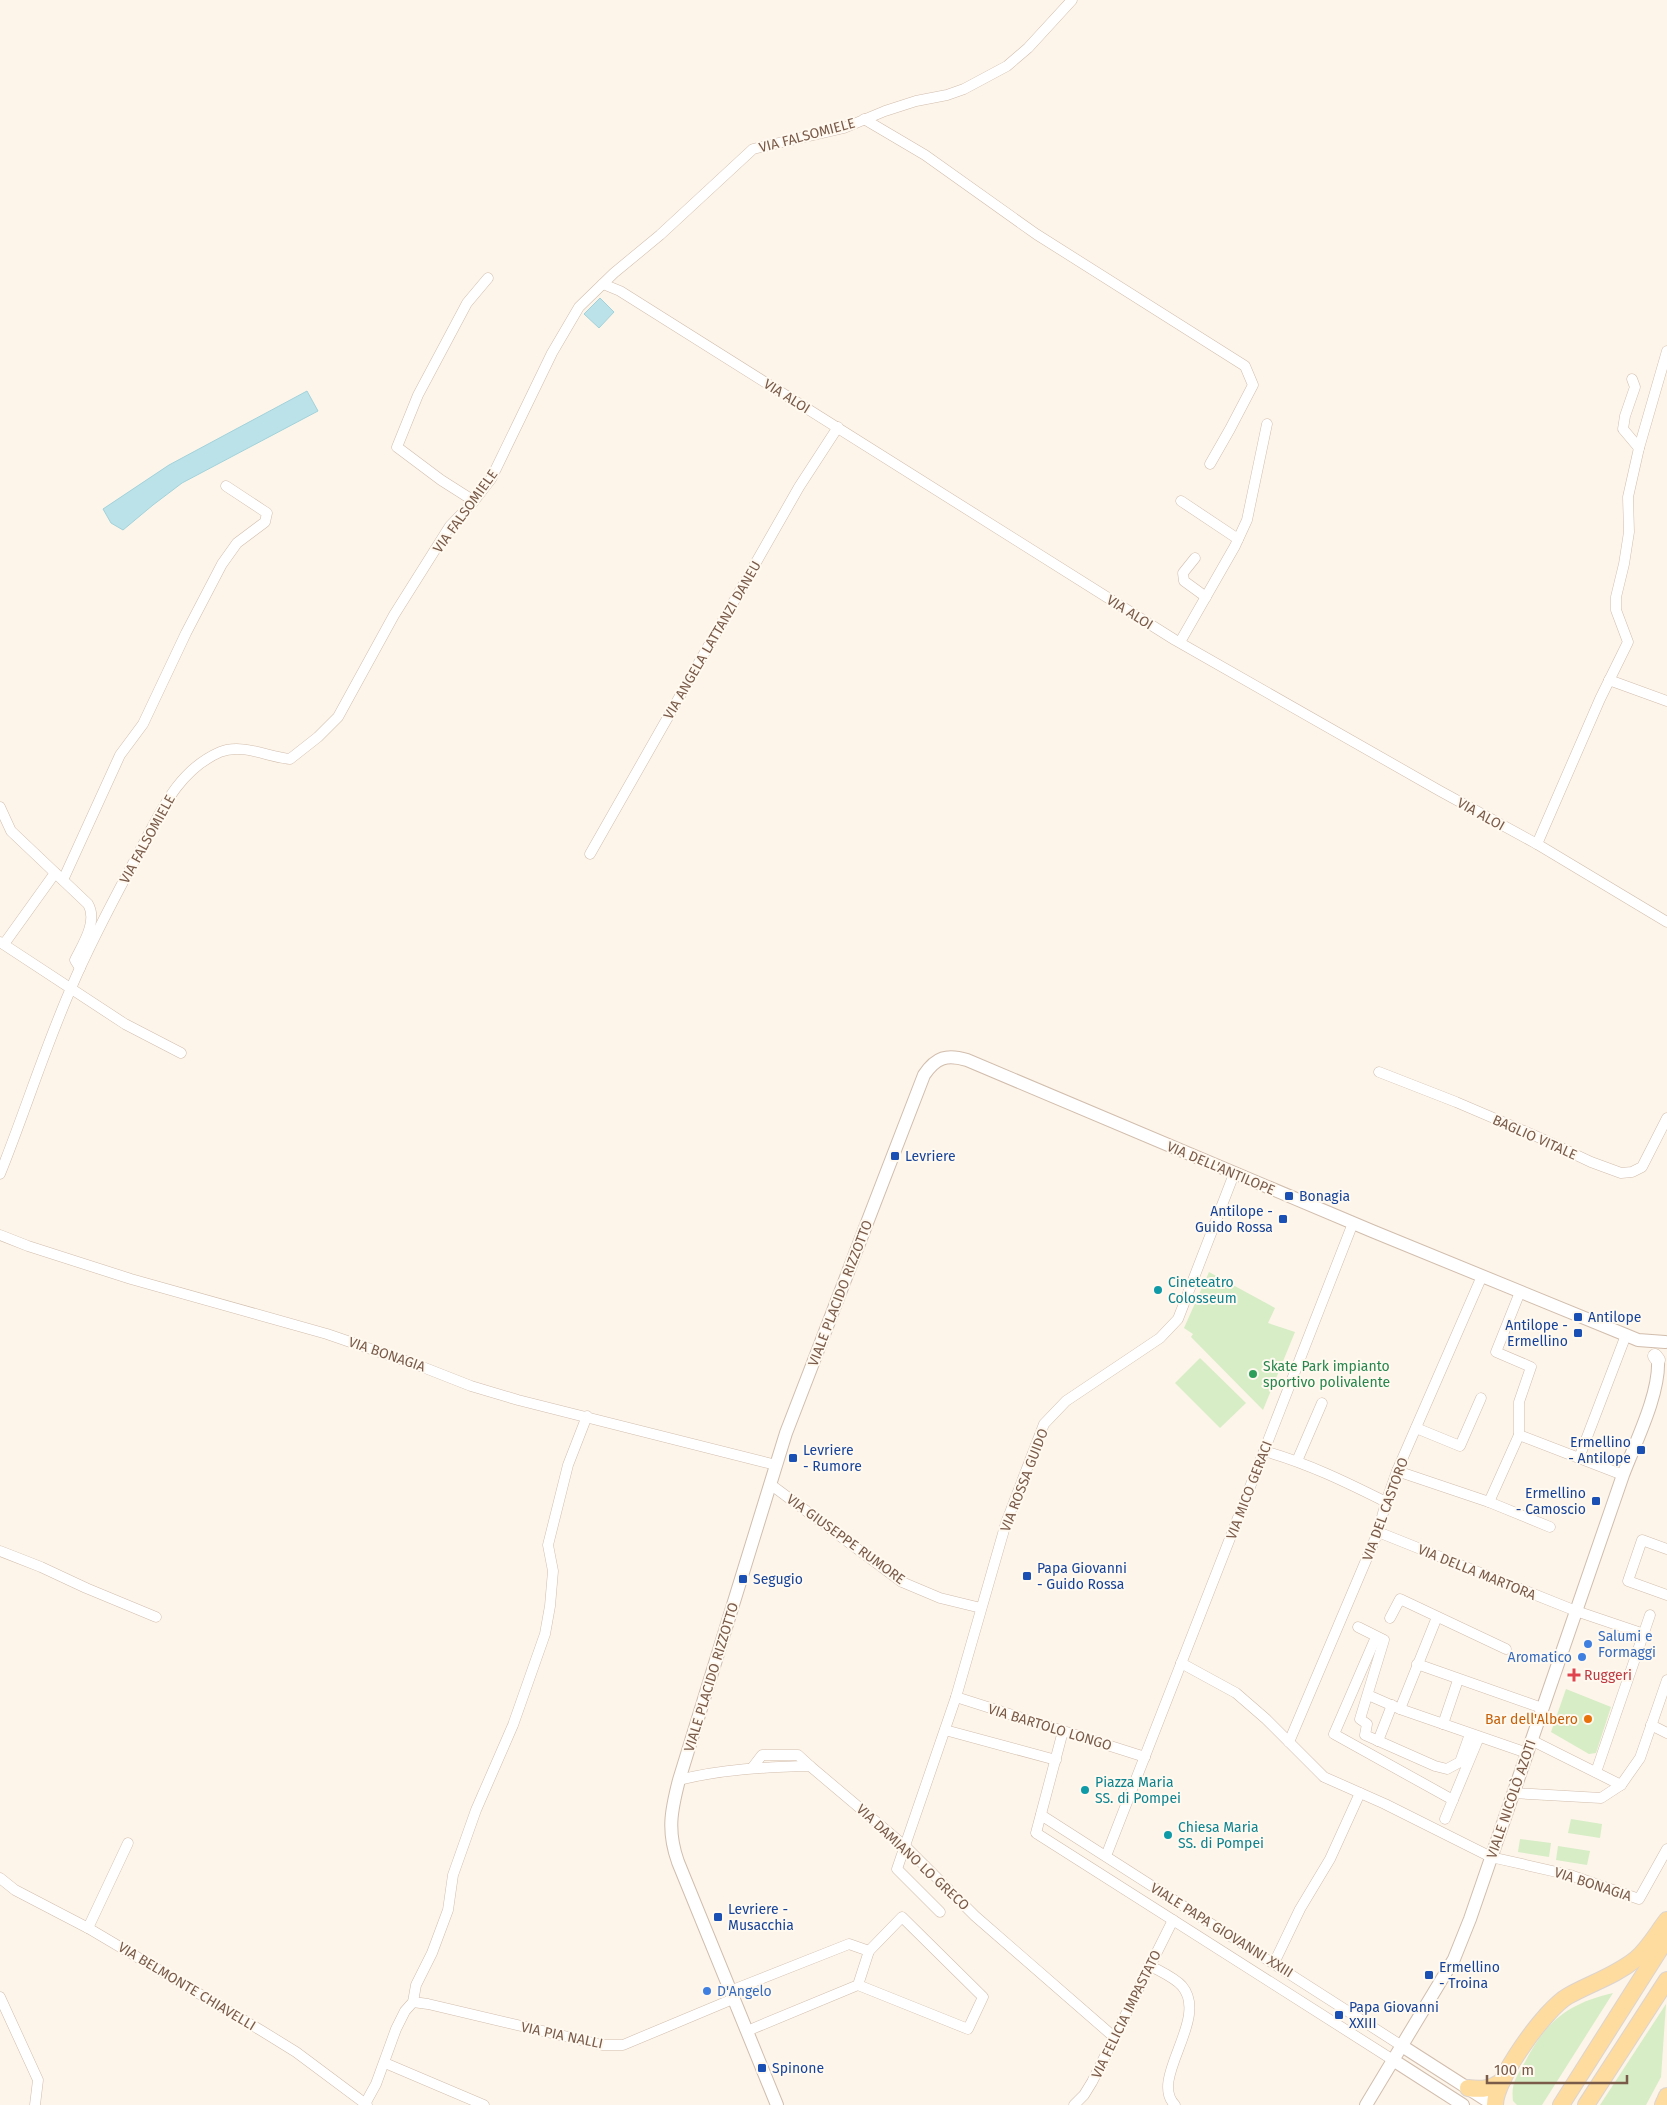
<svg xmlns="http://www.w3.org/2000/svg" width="1667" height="2105" viewBox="0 0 1667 2105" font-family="'Fira Sans',sans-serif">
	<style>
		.green { fill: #d6edc6 }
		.water { fill: #bbe2e9; stroke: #a1d2db }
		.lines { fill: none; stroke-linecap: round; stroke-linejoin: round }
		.minor-casing { stroke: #d1bdad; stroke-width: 11 }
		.tertiary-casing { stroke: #d1bdad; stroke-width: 14 }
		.secondary-casing { stroke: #d7bfad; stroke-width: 15 }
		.primary-casing { stroke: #dcd4d0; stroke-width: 18 }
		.minor { stroke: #fff; stroke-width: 10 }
		.tertiary { stroke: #fff; stroke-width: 12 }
		.secondary { stroke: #fff; stroke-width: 14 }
		.primary { stroke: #fedb9f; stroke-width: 16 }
		.transit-dot { fill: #1a4fb4; stroke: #fff9f0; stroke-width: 2 }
		.culture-dot { fill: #0f9aa8; stroke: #fff9f0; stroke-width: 2 }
		.leisure-dot { fill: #2e9e5b; stroke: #fff9f0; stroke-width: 2 }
		.shop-dot { fill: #3f7fe0; stroke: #fff9f0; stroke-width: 2 }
		.health-dot { fill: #e0444e; stroke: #fff9f0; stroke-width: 2 }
		.food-dot { fill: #e8710a; stroke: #fff9f0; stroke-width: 2 }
		.labels { text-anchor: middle; stroke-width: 4; stroke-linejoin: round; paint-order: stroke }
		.street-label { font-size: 14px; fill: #7a5b4a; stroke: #fff9f0 }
		.transit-label { font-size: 14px; fill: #164399; stroke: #fff9f0; text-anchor: start }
		.culture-label { font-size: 14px; fill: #0d838f; stroke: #fff9f0; text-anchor: start }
		.leisure-label { font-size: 14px; fill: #27864d; stroke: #fff9f0; text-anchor: start }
		.shop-label { font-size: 14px; fill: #366cbe; stroke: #fff9f0; text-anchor: start }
		.health-label { font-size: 14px; fill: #be3a42; stroke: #fff9f0; text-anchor: start }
		.food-label { font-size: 14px; fill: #c56008; stroke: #fff9f0; text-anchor: end }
	</style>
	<rect width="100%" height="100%" fill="#fdf5e9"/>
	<!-- green -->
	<g class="green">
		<path d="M1209 1272 1275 1308 1268 1323 1295 1332 1263 1410 1191 1337 1193 1334 1184 1328Z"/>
		<path d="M1200 1358 1246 1403 1220 1428 1175 1383Z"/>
		<path d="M1566 1689 1611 1707 1596 1753 1589 1754 1551 1732Z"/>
		<path d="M1571 1819 1602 1824 1600 1838 1568 1833Z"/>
		<path d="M1520 1839 1551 1843 1549 1857 1518 1852Z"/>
		<path d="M1558 1846 1590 1851 1587 1865 1556 1860Z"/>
		<path d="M1613 1993 1542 2105H1517L1513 2101C1511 2083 1516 2078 1525 2062 1546 2021 1569 2003 1613 1993Z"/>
		<path d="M1666 2004 1661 2077 1646 2105H1600Z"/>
	</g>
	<!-- water -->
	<g class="water">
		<path d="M600 298 614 312 599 328 584 314Z"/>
		<path d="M307 391 318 411 182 483 153 505 123 530 111 523 103 509 169 465Z"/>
	</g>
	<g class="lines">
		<!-- minor casing -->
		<g class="minor-casing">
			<g id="minor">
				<path d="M864 119 925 155 1036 234 1245 366 1253 385 1230 429 1210 464"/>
				<path d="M603 284 620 291 1175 640 1440 791 1537 844 1667 922"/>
				<path d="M1632 379 1635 387 1625 416 1623 429 1639 448"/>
				<path d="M474 501 441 480 397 447 418 395 467 303 488 278"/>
				<path d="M1181 501 1238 539"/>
				<path d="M1195 558 1183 573 1184 581 1206 597"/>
				<path d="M1180 642 1235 546 1247 520 1267 424"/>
				<path d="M1609 680 1667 701"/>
				<path d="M0 807 11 831 88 904C98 921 83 944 75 960L80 968"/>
				<path d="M1537 844 1600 699 1628 642 1616 610V597L1624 564 1629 532 1628 497 1639 448 1667 351"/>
				<path d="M590 854 799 487 838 427"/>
				<path d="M63 880 120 755 143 724 186 633 222 564 237 543 265 522 267 513 226 486"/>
				<path d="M0 942 125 1024 181 1053"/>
				<path d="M4 944 55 873"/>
				<path d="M1379 1072 1456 1102 1538 1137 1591 1162 1621 1173 1632 1172 1642 1167 1667 1118"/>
				<path d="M0 1174C25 1112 45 1047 72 986 91 941 115 897 138 854 159 816 176 771 220 752 242 743 268 757 290 759L318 737 338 717 394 615 450 526 474 501 491 479 552 353 579 307 614 273 660 235 753 149 844 128 885 111 916 101 947 95 964 89 1007 66 1028 48 1072 0"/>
				<path d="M0 1235 28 1246 131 1279 327 1334 420 1366 471 1386 518 1400 776 1465"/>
				<path d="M1416 1428 1460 1446 1481 1398"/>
				<path d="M1519 1435 1623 1475"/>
				<path d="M1264 1451C1307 1463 1346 1482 1386 1502"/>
				<path d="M1579 1458 1626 1335"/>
				<path d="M1297 1461 1322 1403"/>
				<path d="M1397 1471 1489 1502 1519 1435V1402L1531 1367 1496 1352 1520 1292"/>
				<path d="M770 1484 902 1582 940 1598 981 1608"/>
				<path d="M1489 1502 1550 1527"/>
				<path d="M1378 1532 1576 1611 1644 1634"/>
				<path d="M1667 1549 1642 1540 1628 1581 1667 1595"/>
				<path d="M0 1551 41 1567 86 1588 156 1617"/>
				<path d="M1390 1618 1400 1599 1506 1649"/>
				<path d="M1358 1627 1384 1640 1360 1719 1367 1724 1365 1735 1435 1766 1447 1769 1460 1762 1470 1734"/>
				<path d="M1376 1637 1334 1734 1453 1800"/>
				<path d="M1181 1663 1236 1693 1266 1719 1324 1777 1385 1804 1491 1857 1570 1875 1639 1899 1667 1849"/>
				<path d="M1417 1664 1542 1708"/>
				<path d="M1368 1695 1400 1709 1527 1753"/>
				<path d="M956 1697 1145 1757"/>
				<path d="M1400 1709 1437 1617"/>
				<path d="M1443 1724 1458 1680"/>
				<path d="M1651 1725 1667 1733"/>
				<path d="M945 1730 1056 1760"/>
				<path d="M1063 1731 1036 1833 1393 2060"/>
				<path d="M1531 1740 1621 1785"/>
				<path d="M1378 1741 1392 1705"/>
				<path d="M1289 1742 1378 1532 1386 1502 1397 1471 1482 1276"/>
				<path d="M752 1768 762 1755H798L810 1766"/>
				<path d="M1596 1772 1650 1615"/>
				<path d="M679 1780C722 1769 766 1767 810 1766L906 1847 975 1916 1114 2037"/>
				<path d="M1513 1793 1601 1798 1621 1785 1640 1758 1667 1680"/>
				<path d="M1041 1815 1402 2046"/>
				<path d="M1445 1819 1479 1737"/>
				<path d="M1106 1856 1353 1223"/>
				<path d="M0 1878 15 1890 88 1928 262 2031 296 2052 367 2105"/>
				<path d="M940 1912 897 1869 956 1697 1006 1523 1044 1424 1066 1401 1160 1338 1178 1319 1234 1174"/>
				<path d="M88 1928 128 1843"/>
				<path d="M1274 1963 1300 1909 1330 1859 1360 1793"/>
				<path d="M1149 1965C1159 1971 1174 1977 1182 1986 1210 2019 1148 2079 1175 2105"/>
				<path d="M730 1991 849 1944 869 1951"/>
				<path d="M0 1997 38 2080 35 2105"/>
				<path d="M413 2002 428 2004 602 2045H623L733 1999"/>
				<path d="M747 2031 858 1985 869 1951 902 1917 983 1997 968 2029 858 1985"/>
				<path d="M385 2063 484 2105"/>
				<path d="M365 2104 376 2084 396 2029 405 2011 413 2002 416 1985 432 1953 448 1910 453 1875 476 1810 513 1725 545 1634 550 1606 553 1571 548 1545 568 1465 587 1416"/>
				<path d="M1074 2105 1084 2095 1092 2082 1173 1920"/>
			</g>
		</g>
		<!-- tertiary casing -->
		<g class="tertiary-casing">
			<g id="tertiary">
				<path d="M1402 2046 1494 2105"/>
				<path d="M1393 2060 1463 2105"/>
				<path d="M777 2105 678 1862C667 1831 671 1811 679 1780L786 1433 924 1075C936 1057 947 1054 967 1060L1372 1231 1626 1335 1638 1340 1665 1342"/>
				<path d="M1366 2105 1454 1959 1470 1919 1623 1475C1635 1443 1660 1394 1658 1360"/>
			</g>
		</g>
		<!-- secondary casing -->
		<g class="secondary-casing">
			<path id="secondary" d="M1655 1356 1658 1360"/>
		</g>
		<!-- primary casing -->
		<g class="primary-casing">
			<g id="primary">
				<path d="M1468 2088C1482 2090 1492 2089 1503 2080"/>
				<path d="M1495 2105C1495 2079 1545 2009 1568 1996 1591 1983 1615 1976 1636 1959 1648 1949 1657 1933 1667 1920"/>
				<path d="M1561 2105 1667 1938"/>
				<path d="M1586 2105 1667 1980"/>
				<path d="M1663 2105 1667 2096"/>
			</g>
		</g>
		<!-- minor -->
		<use href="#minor" class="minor"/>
		<!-- tertiary -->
		<use href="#tertiary" class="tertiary"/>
		<!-- secondary -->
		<use href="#secondary" class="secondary"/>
		<!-- primary -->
		<use href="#primary" class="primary"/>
	</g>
	<!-- markers -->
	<g class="transit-dot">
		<rect x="890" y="1151" width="10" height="10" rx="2.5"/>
		<rect x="1284" y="1191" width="10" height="10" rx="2.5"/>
		<rect x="1278" y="1214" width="10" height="10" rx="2.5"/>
		<rect x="1573" y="1312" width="10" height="10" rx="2.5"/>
		<rect x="1573" y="1328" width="10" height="10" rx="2.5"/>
		<rect x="1636" y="1445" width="10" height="10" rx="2.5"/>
		<rect x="788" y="1453" width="10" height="10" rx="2.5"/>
		<rect x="1591" y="1496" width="10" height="10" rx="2.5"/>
		<rect x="1022" y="1571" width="10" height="10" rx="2.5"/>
		<rect x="738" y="1574" width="10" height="10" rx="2.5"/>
		<rect x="713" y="1912" width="10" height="10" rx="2.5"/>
		<rect x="1424" y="1970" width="10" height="10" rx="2.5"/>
		<rect x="1334" y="2010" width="10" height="10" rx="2.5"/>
		<rect x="757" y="2063" width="10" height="10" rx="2.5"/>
	</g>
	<g class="culture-dot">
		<circle cx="1158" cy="1290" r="5"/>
		<circle cx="1085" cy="1790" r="5"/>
		<circle cx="1168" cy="1835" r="5"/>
	</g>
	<circle class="leisure-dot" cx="1253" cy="1374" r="5"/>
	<g class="shop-dot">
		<circle cx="1588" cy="1644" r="5"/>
		<circle cx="1582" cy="1657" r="5"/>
		<circle cx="707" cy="1991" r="5"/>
	</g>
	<path class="health-dot" d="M1571.5 1667.5h5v5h5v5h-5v5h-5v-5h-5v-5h5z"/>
	<circle class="food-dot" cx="1588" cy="1719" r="5"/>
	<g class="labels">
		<!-- street labels -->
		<g class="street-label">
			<text transform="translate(807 135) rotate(-15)" y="5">VIA FALSOMIELE</text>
			<text transform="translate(787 396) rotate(32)" y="5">VIA ALOI</text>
			<text transform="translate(465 511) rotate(-54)" y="5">VIA FALSOMIELE</text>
			<text transform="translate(1130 612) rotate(32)" y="5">VIA ALOI</text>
			<text transform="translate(712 640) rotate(-60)" y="5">VIA ANGELA LATTANZI DANEU</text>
			<text transform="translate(1481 814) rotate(29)" y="5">VIA ALOI</text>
			<text transform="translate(147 839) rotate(-61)" y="5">VIA FALSOMIELE</text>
			<text transform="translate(1535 1137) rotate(24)" y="5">BAGLIO VITALE</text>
			<text transform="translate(1221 1168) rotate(23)" y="5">VIA DELL'ANTILOPE</text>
			<text transform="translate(840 1293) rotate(-69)" y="5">VIALE PLACIDO RIZZOTTO</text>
			<text transform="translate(387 1354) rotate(19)" y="5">VIA BONAGIA</text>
			<text transform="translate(1024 1480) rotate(-69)" y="5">VIA ROSSA GUIDO</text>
			<text transform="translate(1249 1490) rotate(-69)" y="5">VIA MICO GERACI</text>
			<text transform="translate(1385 1509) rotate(-70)" y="5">VIA DEL CASTORO</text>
			<text transform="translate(846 1539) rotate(36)" y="5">VIA GIUSEPPE RUMORE</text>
			<text transform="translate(1477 1572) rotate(22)" y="5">VIA DELLA MARTORA</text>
			<text transform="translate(711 1677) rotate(-73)" y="5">VIALE PLACIDO RIZZOTTO</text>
			<text transform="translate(1050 1727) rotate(17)" y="5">VIA BARTOLO LONGO</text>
			<text transform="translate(1511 1799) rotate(-71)" y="5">VIALE NICOLÒ AZOTI</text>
			<text transform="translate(913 1857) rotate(43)" y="5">VIA DAMIANO LO GRECO</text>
			<text transform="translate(1593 1884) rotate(18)" y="5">VIA BONAGIA</text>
			<text transform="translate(1222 1930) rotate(32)" y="5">VIALE PAPA GIOVANNI XXIII</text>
			<text transform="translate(187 1986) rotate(31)" y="5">VIA BELMONTE CHIAVELLI</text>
			<text transform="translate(1126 2014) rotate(-64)" y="5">VIA FELICIA IMPASTATO</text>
			<text transform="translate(562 2035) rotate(12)" y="5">VIA PIA NALLI</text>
		</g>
		<!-- transit labels -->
		<g class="transit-label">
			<text x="905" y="1161">Levriere</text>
			<text x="1299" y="1201">Bonagia</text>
			<text x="1273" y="1216" text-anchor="end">Antilope -<tspan x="1273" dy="16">Guido Rossa</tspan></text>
			<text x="1588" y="1322">Antilope</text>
			<text x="1568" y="1330" text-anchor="end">Antilope -<tspan x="1568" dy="16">Ermellino</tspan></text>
			<text x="1631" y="1447" text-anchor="end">Ermellino<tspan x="1631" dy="16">- Antilope</tspan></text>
			<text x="803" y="1455">Levriere<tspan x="803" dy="16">- Rumore</tspan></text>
			<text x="1586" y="1498" text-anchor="end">Ermellino<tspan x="1586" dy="16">- Camoscio</tspan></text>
			<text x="1037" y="1573">Papa Giovanni<tspan x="1037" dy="16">- Guido Rossa</tspan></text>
			<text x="753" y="1584">Segugio</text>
			<text x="728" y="1914">Levriere -<tspan x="728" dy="16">Musacchia</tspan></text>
			<text x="1439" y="1972">Ermellino<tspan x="1439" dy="16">- Troina</tspan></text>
			<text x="1349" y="2012">Papa Giovanni<tspan x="1349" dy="16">XXIII</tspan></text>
			<text x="772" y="2073">Spinone</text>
		</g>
		<!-- culture labels -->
		<g class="culture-label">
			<text x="1168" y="1287">Cineteatro<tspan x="1168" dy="16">Colosseum</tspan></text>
			<text x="1095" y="1787">Piazza Maria<tspan x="1095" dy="16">SS. di Pompei</tspan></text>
			<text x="1178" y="1832">Chiesa Maria<tspan x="1178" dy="16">SS. di Pompei</tspan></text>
		</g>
		<!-- leisure labels -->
		<g class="leisure-label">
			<text x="1263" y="1371">Skate Park impianto<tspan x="1263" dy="16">sportivo polivalente</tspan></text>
		</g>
		<!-- shop labels -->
		<g class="shop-label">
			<text x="1598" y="1641">Salumi e<tspan x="1598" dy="16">Formaggi</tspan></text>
			<text x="1572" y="1662" text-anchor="end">Aromatico</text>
			<text x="717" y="1996">D'Angelo</text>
		</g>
		<!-- health labels -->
		<g class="health-label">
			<text x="1584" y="1680">Ruggeri</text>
		</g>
		<!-- food labels -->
		<g class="food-label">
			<text x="1578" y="1724">Bar dell'Albero</text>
		</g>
	</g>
	<!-- scale -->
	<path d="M1487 2075v8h140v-8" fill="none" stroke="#7a5b4a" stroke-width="2.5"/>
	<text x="1494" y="2075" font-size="15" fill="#7a5b4a" stroke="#fff9f0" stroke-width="4" paint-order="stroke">100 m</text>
</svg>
